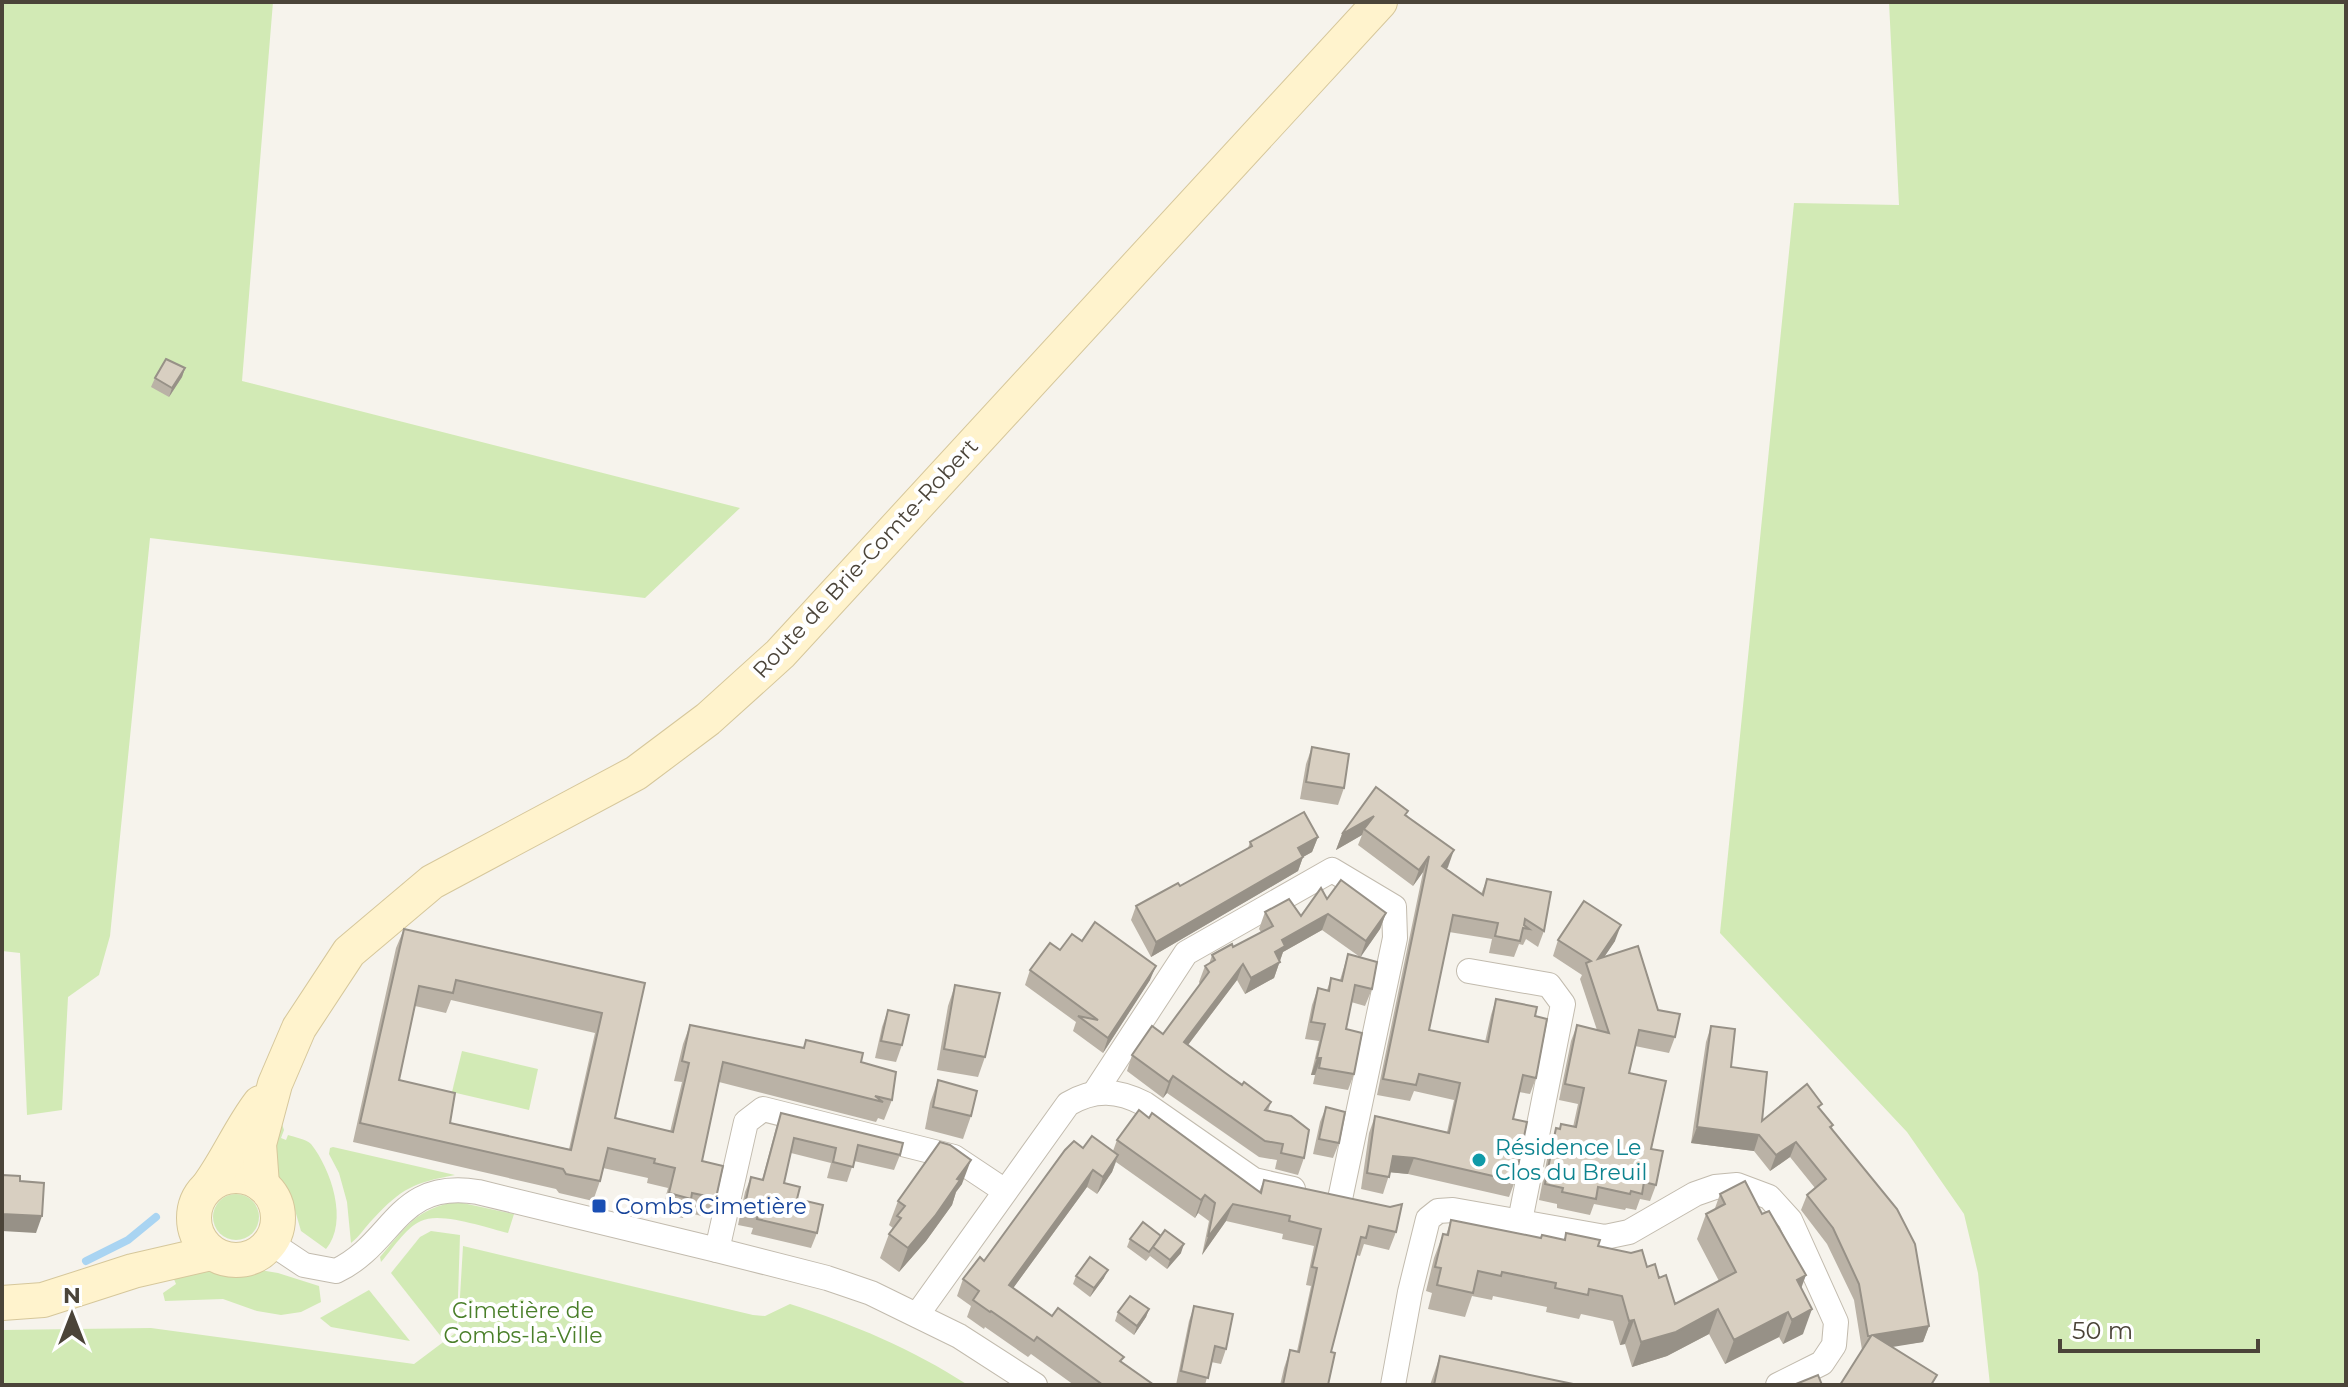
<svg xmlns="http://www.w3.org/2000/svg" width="2348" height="1387" viewBox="0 0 2348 1387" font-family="Montserrat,sans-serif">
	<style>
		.green { fill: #d2eab5 }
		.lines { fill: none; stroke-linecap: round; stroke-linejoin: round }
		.stream { stroke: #a9d4f2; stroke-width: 8 }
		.minor-casing { stroke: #c2bbae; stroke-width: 26 }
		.secondary-casing { stroke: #d6c79b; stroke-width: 36 }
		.minor { stroke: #fff; stroke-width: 24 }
		.secondary { stroke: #fff3cd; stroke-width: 34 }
		.wall { fill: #bab2a6; fill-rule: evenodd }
		.shaded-wall { fill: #979187 }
		.building { fill: #d8cfc1; stroke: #979187; stroke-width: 2; fill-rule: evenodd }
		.culture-dot { fill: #0f9aa8; stroke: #fff; stroke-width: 3 }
		.transit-dot { fill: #1a4fb4; stroke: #fff; stroke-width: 3 }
		.labels { text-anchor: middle; stroke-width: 8; stroke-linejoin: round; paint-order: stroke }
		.street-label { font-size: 22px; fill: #4b4439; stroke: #fff }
		.culture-label { font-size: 22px; fill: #0d838f; stroke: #fff; text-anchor: start }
		.transit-label { font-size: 22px; fill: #164399; stroke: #fff; text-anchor: start }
		.park-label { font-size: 22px; fill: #4a7f2a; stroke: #fff }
	</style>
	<rect width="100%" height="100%" fill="#f6f3ec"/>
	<!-- green -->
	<g class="green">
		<path d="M2 2H273L242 381 740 508 645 598 150 538 110 936 99 975 68 997 62 1110 27 1115 20 953 2 951Z"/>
		<path d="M1889 2H2346V1385H1990L1978 1273 1964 1214 1907 1132 1720 933 1794 203 1899 205Z"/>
		<path d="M462 1051 538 1069 529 1110 452 1092Z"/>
		<path d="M281 1121 284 1130 281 1138 286 1140 288 1135C294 1137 306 1139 311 1144 331 1169 349 1222 326 1249L301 1231 290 1193 272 1175 267 1158Z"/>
		<path d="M333 1147 455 1175C413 1183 402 1188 373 1219 365 1227 360 1236 351 1243L347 1202 339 1173 329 1154 330 1148Z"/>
		<circle cx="236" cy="1217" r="23"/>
		<path d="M458 1202 514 1214 508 1233C487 1228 440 1211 421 1221 405 1228 392 1250 381 1262L380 1257C405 1228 417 1207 458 1202Z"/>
		<path d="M431 1231 460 1235 457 1328 443 1339 391 1273 420 1237Z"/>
		<path d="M463 1246 753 1315 765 1316 790 1304C853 1324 912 1349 968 1385H2V1330L151 1328 414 1364 458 1331Z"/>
		<path d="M197 1265 228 1273 244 1274 260 1270 278 1273 319 1286 321 1302 301 1312 281 1315 257 1311 223 1299 165 1301 163 1293 176 1284 171 1272Z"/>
		<path d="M369 1290 410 1341 331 1327 320 1318Z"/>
	</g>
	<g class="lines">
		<!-- stream -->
		<path class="stream" d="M86 1261 128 1240 156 1217"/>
		<!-- minor casing -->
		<g class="minor-casing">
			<g id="minor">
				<path d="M1469 971 1549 985 1563 1004 1520 1221"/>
				<path d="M1095 1092 1186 953 1332 870 1394 907 1395 938 1340 1199"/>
				<path d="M271 1243 304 1265 336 1271C395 1243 396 1179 478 1192L717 1250 827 1278 871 1293 959 1336 1035 1385"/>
				<path d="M717 1250 746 1122 763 1109 954 1157 1005 1191"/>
				<path d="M917 1315 1068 1104C1095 1088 1118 1090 1145 1104L1254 1180 1293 1189"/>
				<path d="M1393 1385 1410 1292 1428 1219 1438 1211 1453 1210 1605 1237 1629 1232 1695 1194 1715 1187 1737 1185 1769 1197 1790 1220 1836 1322 1834 1345 1822 1363 1778 1385"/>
			</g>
		</g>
		<!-- secondary casing -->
		<g class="secondary-casing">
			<g id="secondary">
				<circle cx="236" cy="1218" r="42"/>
				<path d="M209 1185C228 1159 240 1129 260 1103"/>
				<path d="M262 1185 259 1144 275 1084 299 1028 349 952 432 882 636 773 708 719 780 654 1380 2"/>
				<path d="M2 1303 43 1300 133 1271 211 1253"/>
			</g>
		</g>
		<!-- minor -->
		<use href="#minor" class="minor"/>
		<!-- secondary -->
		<use href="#secondary" class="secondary"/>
	</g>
	<!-- wall -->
	<g class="wall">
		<path d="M185 368 182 377 169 397 151 387 155 378Z"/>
		<path d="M1312 747 1344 788 1338 805 1300 799 1306 764Z"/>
		<path d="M1407 815 1448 867 1446 869 1481 894 1487 879 1544 931 1538 947 1526 939 1523 945 1519 944 1514 957 1489 953 1492 939 1449 932 1429 1030 1485 1042 1491 1015 1496 999 1535 1016 1536 1078 1530 1094 1519 1092 1513 1119 1515 1181 1509 1197 1408 1174 1390 1172 1383 1194 1361 1189 1369 1133 1375 1116 1447 1132 1454 1100 1414 1091 1410 1101 1377 1095 1423 872 1413 886 1358 845 1362 835 1336 850 1342 834Z"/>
		<path d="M1318 837 1312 852 1303 857 1298 871 1151 957 1131 920 1136 906 1180 886 1248 848 1250 842Z"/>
		<path d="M1327 899 1386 913 1380 929 1360 957 1372 989 1365 1006 1351 1002 1346 1029 1354 1074 1348 1090 1313 1084 1315 1075H1311L1319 1041 1305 1039 1312 1005 1318 988 1327 990 1331 978 1340 980 1348 954 1360 957 1322 930 1283 952 1274 978 1245 994 1237 980 1188 1045 1224 1072 1271 1102 1268 1111 1304 1158 1298 1175 1275 1169 1277 1160 1259 1157 1167 1093 1163 1098 1127 1071 1132 1055 1163 1034 1200 984 1199 982 1205 966 1209 964 1212 955 1233 947 1261 932 1259 929 1265 912 1301 916Z"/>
		<path d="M404 929 645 983 615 1118 670 1132 682 1082 674 1081 683 1044 690 1025 804 1048 806 1040 861 1062 892 1100 884 1120 878 1118 876 1122 719 1082 702 1161 716 1198 709 1218 686 1212 683 1218 661 1213 668 1188 647 1183 648 1178 603 1168 600 1181 593 1201 559 1193 556 1189 353 1142 396 948ZM451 1000 595 1033 569 1149 450 1123 399 1080 415 1006 446 1013Z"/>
		<path d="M1558 940 1615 941 1604 957 1658 1010 1675 1037 1669 1053 1635 1046 1629 1073 1651 1149 1656 1185 1650 1201 1640 1199 1636 1210 1626 1208 1625 1210 1594 1204 1590 1215 1557 1208V1204L1539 1200 1550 1144 1556 1128 1573 1127 1578 1104 1559 1100 1571 1041 1577 1025 1597 1030 1580 979 1582 975 1553 956Z"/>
		<path d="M1082 941 1150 980 1103 1053 1073 1031 1076 1022 1025 985 1030 970 1060 950Z"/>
		<path d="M955 985 985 1057 978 1077 937 1070 948 1006Z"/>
		<path d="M888 1010 902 1045 896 1062 875 1058 882 1027Z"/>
		<path d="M1711 1026 1731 1067 1762 1121 1820 1109 1833 1125 1832 1128 1929 1326 1923 1342 1862 1350 1854 1300 1827 1244 1801 1210 1807 1195 1815 1188 1790 1157 1770 1171 1754 1151 1691 1143 1706 1042Z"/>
		<path d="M938 1080 971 1116 963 1139 925 1129 930 1103Z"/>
		<path d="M1326 1107 1339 1143 1333 1158 1313 1154 1320 1122Z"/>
		<path d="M781 1113 900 1155 894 1170 854 1161 847 1182 827 1178 831 1163 791 1153 784 1183 797 1199 817 1233 811 1248 751 1234 753 1228 738 1225 745 1192 751 1177 762 1180 776 1128Z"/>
		<path d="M1117 1140 1259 1192 1264 1180 1396 1232 1389 1250 1364 1244 1360 1256 1356 1255 1331 1352 1328 1385H1280L1284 1368 1290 1350 1297 1351 1311 1286 1306 1285 1314 1246 1282 1239 1283 1234 1226 1221 1202 1255 1209 1221 1198 1213 1195 1218 1116 1162 1112 1172 1097 1194 1087 1187 1013 1288 1052 1316 1122 1362 1154 1385H1074L1031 1354 1028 1357 985 1327 984 1329 967 1317 971 1306 957 1296 963 1279 984 1261 1083 1148 1113 1151Z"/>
		<path d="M962 1184 956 1192 952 1205 926 1241 899 1272 880 1258 889 1234 893 1228 889 1225 898 1201Z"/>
		<path d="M1720 1194 1801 1288 1803 1334 1783 1344 1779 1337 1725 1364 1709 1334 1667 1356 1632 1367 1625 1344 1620 1345 1613 1321 1581 1314 1579 1319 1546 1312 1547 1307 1493 1296 1492 1300 1472 1296 1465 1317 1428 1309 1432 1293 1426 1291 1434 1258 1443 1234 1446 1235 1451 1220 1541 1238 1564 1240 1566 1233 1647 1267 1659 1278 1675 1304 1719 1281 1697 1239 1706 1214 1714 1211Z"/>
		<path d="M1130 1239 1181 1253 1167 1269 1150 1256 1146 1261 1127 1247Z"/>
		<path d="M1076 1276 1104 1278 1090 1297 1073 1284Z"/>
		<path d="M1194 1306 1226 1349 1221 1364 1211 1362 1205 1385H1176L1189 1321Z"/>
		<path d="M1149 1309 1146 1317 1134 1335 1115 1321 1118 1312Z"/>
		<path d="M1440 1356 1578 1385H1430Z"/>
	</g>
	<!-- shaded-wall -->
	<g class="shaded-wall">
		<path d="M185 368 182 377 169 397 172 388Z"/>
		<path d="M1374 816 1364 829 1362 835 1336 850 1342 834Z"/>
		<path d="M1318 837 1312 852 1303 857 1298 871 1151 957 1156 942 1298 848Z"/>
		<path d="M1454 850 1448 867 1437 882 1442 866Z"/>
		<path d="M1429 856 1423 872 1413 886 1419 870Z"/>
		<path d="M1386 913 1380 929 1360 958 1366 941Z"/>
		<path d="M1328 914 1322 930 1283 952 1274 978 1245 994 1251 978 1275 952 1282 940Z"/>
		<path d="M1621 925 1615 941 1592 975 1598 959Z"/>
		<path d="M1243 964 1237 980 1178 1058 1184 1042Z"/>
		<path d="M1156 966 1150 980 1103 1053 1108 1038Z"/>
		<path d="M1317 1058H1321L1315 1075H1311Z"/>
		<path d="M1173 1076 1167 1093 1163 1098 1169 1082Z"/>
		<path d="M1697 1127 1759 1135 1754 1151 1691 1143Z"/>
		<path d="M1796 1142 1790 1157 1770 1171 1776 1155Z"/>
		<path d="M1118 1155 1112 1172 1097 1194 1103 1177Z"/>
		<path d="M1393 1156 1414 1158 1408 1174 1387 1172Z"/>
		<path d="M971 1160 962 1184 956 1192 952 1205 926 1241 899 1272 908 1248Z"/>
		<path d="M1093 1170 1087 1187 1003 1302 1009 1285Z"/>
		<path d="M1205 1195 1198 1213 1195 1218 1201 1200Z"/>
		<path d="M1233 1204 1226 1221 1202 1255 1208 1237Z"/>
		<path d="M2 1214 42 1216 36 1233 2 1231Z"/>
		<path d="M1184 1244 1181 1253 1167 1269 1170 1260Z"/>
		<path d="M1108 1270 1104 1278 1090 1297 1094 1288Z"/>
		<path d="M1806 1275 1797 1300V1280Z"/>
		<path d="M1149 1309 1146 1317 1134 1335 1137 1326Z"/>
		<path d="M1718 1309 1709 1334 1667 1356 1632 1367 1641 1342Z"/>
		<path d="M1812 1309 1803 1334 1783 1344 1792 1320Z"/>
		<path d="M1788 1312 1779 1337 1725 1364 1734 1340Z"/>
		<path d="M1634 1320 1625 1344 1620 1345 1629 1321Z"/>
		<path d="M1929 1326 1923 1342 1868 1351 1873 1335Z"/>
	</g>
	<!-- building -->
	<g class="building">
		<path d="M166 359 185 368 172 388 155 378Z"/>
		<path d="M1312 747 1349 754 1344 788 1306 782Z"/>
		<path d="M1376 787 1408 811 1405 815 1454 850 1442 866 1483 895 1487 879 1551 892 1544 931 1525 919 1524 925 1529 929 1523 928 1520 941 1495 936 1498 923 1453 915 1429 1030 1488 1042 1496 999 1537 1007 1535 1016 1547 1019 1536 1078 1523 1075 1513 1119 1527 1122 1515 1181 1414 1158 1393 1156 1389 1177 1367 1173 1375 1116 1449 1133 1460 1083 1419 1074 1416 1085 1383 1079 1429 856 1419 870 1364 829 1374 816 1342 834Z"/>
		<path d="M1304 812 1318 837 1298 848 1303 857 1156 942 1136 906 1178 883 1180 886 1252 846 1250 842Z"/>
		<path d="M1341 880 1386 913 1366 941 1328 914 1282 940 1285 946 1275 952 1280 962 1251 978 1243 964 1184 1042 1224 1072 1242 1085 1244 1082 1271 1102 1265 1110 1291 1116 1309 1130 1304 1158 1281 1153 1283 1144 1265 1141 1173 1076 1169 1082 1132 1055 1152 1026 1163 1034 1209 972 1205 966 1215 960 1212 955 1232 944 1233 947 1273 926 1265 912 1289 899 1301 916 1321 888 1327 899Z"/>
		<path d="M1584 901 1621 925 1598 959 1638 946 1658 1010 1680 1014 1675 1037 1639 1030 1629 1073 1666 1081 1651 1149 1663 1151 1656 1185 1644 1182 1642 1194 1631 1191 1630 1194 1598 1187 1596 1199 1562 1192 1563 1188 1545 1184 1556 1128 1560 1129 1561 1124 1576 1127 1584 1088 1565 1084 1577 1025 1609 1033 1586 963 1591 961 1558 940Z"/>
		<path d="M1095 922 1156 966 1108 1038 1078 1016 1098 1020 1030 970 1050 943 1060 950 1072 934 1082 941Z"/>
		<path d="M404 929 645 983 615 1118 673 1132 689 1063 682 1061 690 1025 804 1048 806 1040 863 1053 861 1062 896 1072 892 1100 875 1096 883 1102 723 1062 702 1161 723 1166 716 1198 692 1193 691 1199 669 1193 675 1168 654 1163 655 1159 608 1148 600 1181 566 1174 563 1169 360 1123ZM456 980 602 1013 571 1150 450 1123 455 1093 399 1080 419 986 453 993Z"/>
		<path d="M1348 954 1377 962 1372 989 1355 985 1346 1029 1362 1033 1354 1074 1319 1068 1321 1058H1317L1325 1024 1311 1022 1318 988 1329 991 1331 978 1342 981Z"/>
		<path d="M955 985 1000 993 985 1057 944 1049Z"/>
		<path d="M888 1010 909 1015 902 1045 881 1041Z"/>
		<path d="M1711 1026 1735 1029 1731 1067 1767 1072 1762 1121 1807 1084 1822 1104 1818 1107 1833 1125 1830 1127 1897 1209 1915 1244 1929 1326 1873 1335 1937 1375 1931 1385H1840L1871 1336H1868L1859 1284 1833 1228 1807 1195 1826 1179 1796 1142 1776 1155 1759 1135 1697 1127Z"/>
		<path d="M938 1080 977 1091 971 1116 933 1107Z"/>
		<path d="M1326 1107 1345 1112 1339 1143 1319 1139Z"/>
		<path d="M1139 1110 1149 1118 1152 1113 1261 1193 1264 1180 1390 1207 1402 1204 1396 1232 1369 1226 1366 1238 1361 1237 1331 1352 1335 1353 1328 1385H1283L1290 1350 1299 1352 1317 1268 1312 1267 1321 1229 1289 1221 1290 1216 1233 1204 1208 1237 1215 1203 1205 1195 1201 1200 1117 1140Z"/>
		<path d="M781 1113 903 1143 900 1155 858 1145 853 1167 833 1162 836 1148 794 1138 784 1183 800 1187 797 1199 823 1205 817 1233 757 1219 758 1213 744 1209 751 1177 763 1180Z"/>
		<path d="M1092 1136 1118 1155 1103 1177 1093 1170 1009 1285 1052 1316 1058 1308 1124 1357 1120 1361 1154 1385H1103L1037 1337 1034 1341 991 1311 990 1312 973 1300 979 1291 963 1279 980 1257 984 1261 1065 1150 1074 1141 1083 1148Z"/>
		<path d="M940 1142 950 1145 971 1160 957 1179 960 1180 935 1216 908 1248 889 1234 901 1218 897 1216 905 1206 898 1201Z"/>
		<path d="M2 1175 20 1176V1181L44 1183 42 1216 2 1214Z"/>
		<path d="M1745 1181 1762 1214 1769 1211 1806 1275 1797 1280 1812 1309 1792 1320 1788 1312 1734 1340 1718 1309 1676 1332 1641 1342 1634 1320 1629 1321 1622 1296 1589 1289 1588 1295 1555 1288 1556 1283 1502 1272 1501 1276 1478 1271 1473 1293 1437 1285 1441 1268 1435 1267 1443 1234 1448 1235 1451 1220 1541 1238 1542 1235 1565 1240 1566 1233 1600 1240 1598 1246 1631 1253 1642 1250 1647 1267 1655 1264 1659 1278 1666 1275 1675 1304 1736 1272 1706 1214 1725 1204 1720 1194Z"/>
		<path d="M1143 1222 1161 1236 1149 1252 1130 1239Z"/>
		<path d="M1165 1230 1184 1244 1170 1260 1153 1247Z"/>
		<path d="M1090 1257 1108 1270 1094 1288 1076 1276Z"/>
		<path d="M1130 1296 1149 1309 1137 1326 1118 1312Z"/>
		<path d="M1194 1306 1233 1314 1226 1349 1215 1346 1208 1378 1181 1371Z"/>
		<path d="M1440 1356 1578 1385H1434Z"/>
		<path d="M1818 1375 1822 1385 1796 1384Z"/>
	</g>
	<!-- markers -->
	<circle class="culture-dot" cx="1479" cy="1160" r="8"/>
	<rect class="transit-dot" x="591" y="1198" width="16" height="16" rx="4"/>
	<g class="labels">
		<!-- street labels -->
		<g class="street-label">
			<text transform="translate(865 558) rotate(-47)" y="8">Route de Brie-Comte-Robert</text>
		</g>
		<!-- culture labels -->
		<g class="culture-label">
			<text x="1495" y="1155">Résidence Le<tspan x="1495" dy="25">Clos du Breuil</tspan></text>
		</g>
		<!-- transit labels -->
		<g class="transit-label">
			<text x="615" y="1214">Combs Cimetière</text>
		</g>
		<!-- park labels -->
		<g class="park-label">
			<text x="523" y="1318">Cimetière de<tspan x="523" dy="25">Combs-la-Ville</tspan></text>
		</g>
	</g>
	<!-- border -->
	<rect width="2348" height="1387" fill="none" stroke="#4b4439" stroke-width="8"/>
	<!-- north arrow -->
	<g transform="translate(72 1315)" stroke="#ffffff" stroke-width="6" paint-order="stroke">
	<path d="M0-6L14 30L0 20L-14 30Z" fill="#4b4439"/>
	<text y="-12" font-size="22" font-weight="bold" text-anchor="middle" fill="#4b4439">N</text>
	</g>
	<!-- scale -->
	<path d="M2060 1339v12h198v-12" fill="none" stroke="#4b4439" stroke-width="4"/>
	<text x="2072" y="1339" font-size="24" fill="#4b4439" stroke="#ffffff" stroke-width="6" paint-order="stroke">50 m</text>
</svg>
